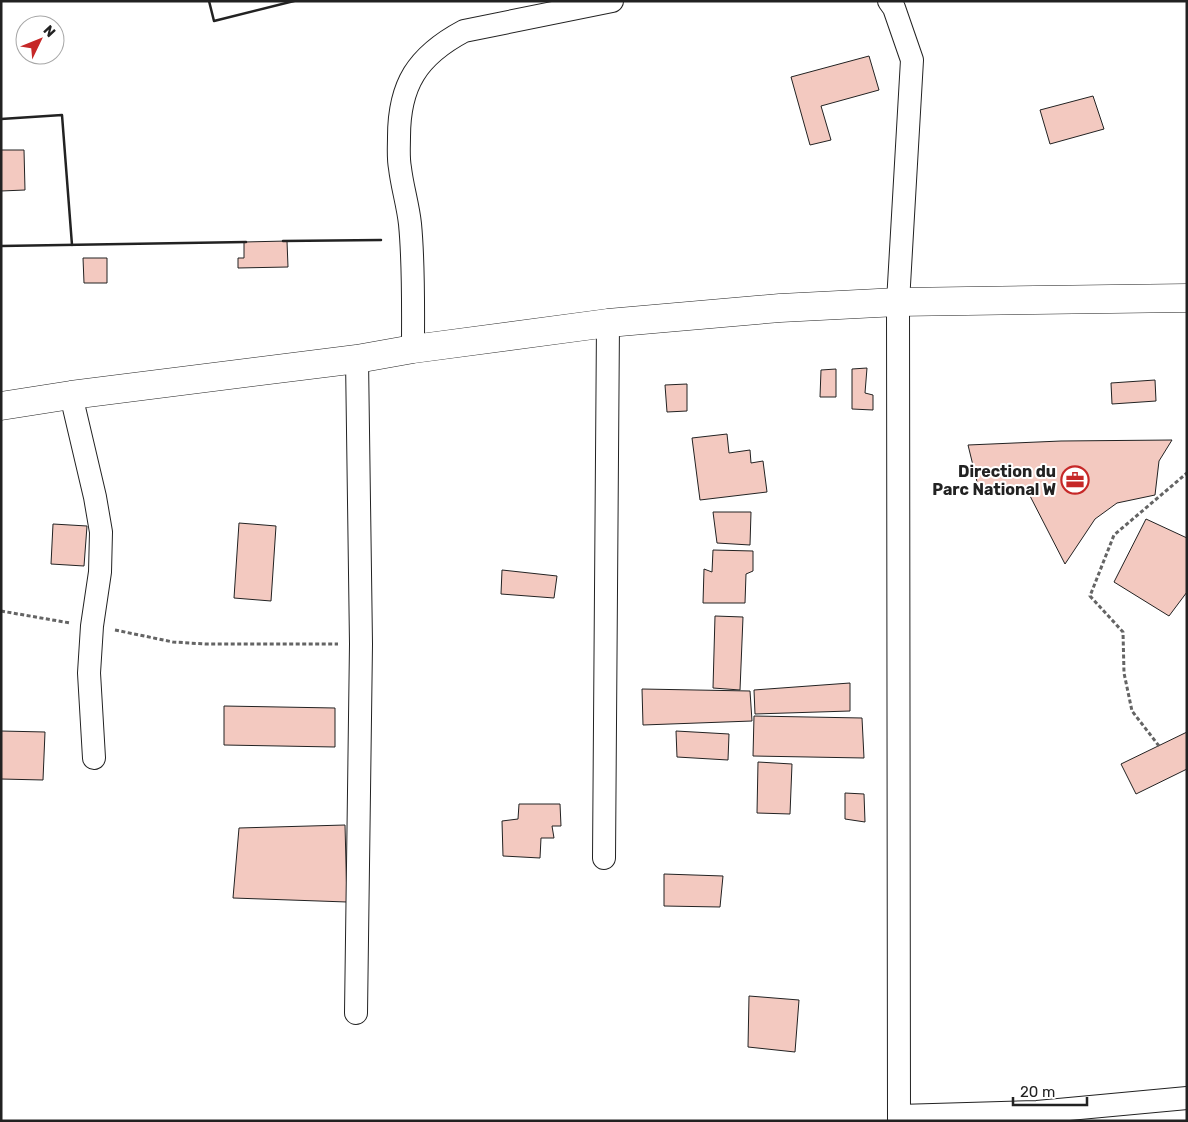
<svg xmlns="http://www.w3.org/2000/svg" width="1188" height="1122" viewBox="0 0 1188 1122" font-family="Rubik,sans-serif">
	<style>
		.building { fill: #f3c9c0; stroke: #222 }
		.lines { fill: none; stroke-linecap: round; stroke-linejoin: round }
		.minor-casing { stroke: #222; stroke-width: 24 }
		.primary-casing { stroke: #222; stroke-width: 29 }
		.path { stroke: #646464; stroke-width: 3; stroke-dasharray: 4 2.5; stroke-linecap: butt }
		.minor { stroke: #fff; stroke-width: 22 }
		.primary { stroke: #fff; stroke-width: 28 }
		.wall { stroke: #222; stroke-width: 2.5 }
		.labels { text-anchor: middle; stroke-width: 4; stroke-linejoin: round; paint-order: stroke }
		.poi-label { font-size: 16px; font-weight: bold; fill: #222; stroke: #fff; text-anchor: end }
	</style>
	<rect width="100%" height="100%" fill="#fff"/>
	<!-- building -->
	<g class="building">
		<path d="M869 56 879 90 821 106 831 140 810 145 791 77Z"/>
		<path d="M1093 96 1104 129 1050 144 1040 110Z"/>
		<path d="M1 150H24L25 190 1 191Z"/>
		<path d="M287 241 288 267 238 268V258H244V242Z"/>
		<path d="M83 258H107V283H84Z"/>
		<path d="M867 368 865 393 873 395V410L852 409V369Z"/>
		<path d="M836 369V397H820L821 370Z"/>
		<path d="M1155 380 1156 401 1112 404 1111 383Z"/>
		<path d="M687 384V411L667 412 665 385Z"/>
		<path d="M727 434 729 453 750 450 751 463 763 461 767 492 700 500 692 438Z"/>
		<path d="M1172 440 1159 461 1155 495 1117 503 1095 519 1065 564 1029 494H980L968 445 1061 441Z"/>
		<path d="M713 512H751L750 545 717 543Z"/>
		<path d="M1146 519 1187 538V592L1169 616 1114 582Z"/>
		<path d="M239 523 276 526 271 601 234 598Z"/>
		<path d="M53 524 87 526 84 566 51 564Z"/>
		<path d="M713 550 753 551V571L746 574 745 603H703L704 569 712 572Z"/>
		<path d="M502 570 557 576 554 598 501 594Z"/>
		<path d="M715 616 743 617 740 690 713 688Z"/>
		<path d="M850 683V711L755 714 754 690Z"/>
		<path d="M642 689 750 691 752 721 643 725Z"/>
		<path d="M224 706 335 708V747L224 745Z"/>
		<path d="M754 716 862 718 864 758 753 756Z"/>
		<path d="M1 731 45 732 43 780 1 779Z"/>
		<path d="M676 731 729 734 728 760 677 757Z"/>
		<path d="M1187 732V769L1136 794 1121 764Z"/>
		<path d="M758 762 792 764 790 814 757 813Z"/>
		<path d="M845 793 864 794 865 822 845 819Z"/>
		<path d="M519 804H560L561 826H552L554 838H541L540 858 503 856 502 821 518 819Z"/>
		<path d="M345 825 347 902 233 898 239 828Z"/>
		<path d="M664 874 723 876 720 907 664 906Z"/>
		<path d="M749 996 799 1000 795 1052 748 1047Z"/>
	</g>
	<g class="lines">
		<!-- minor casing -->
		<g class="minor-casing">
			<g id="minor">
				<path d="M889 1 894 8 912 60 898 302 899 1121"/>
				<path d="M413 349C413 307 414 265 410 224 408 205 402 186 400 168 398 158 399 147 399 137 399 85 417 56 464 31L612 1"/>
				<path d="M71 395 95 497 101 532 100 572 92 626 89 673 94 758"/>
				<path d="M604 858 608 323"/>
				<path d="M356 1013 361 644 357 359"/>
				<path d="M899 1116 1037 1112 1187 1098"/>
			</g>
		</g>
		<!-- primary casing -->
		<g class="primary-casing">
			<path id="primary" d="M1 406 71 395 357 359 413 349 608 323 780 308 898 302 1187 298"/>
		</g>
		<!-- path -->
		<g class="path">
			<path d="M1 611 70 623"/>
			<path d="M115 630 173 642 205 644H338"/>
			<path d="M1159 746 1132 711 1124 673 1123 632 1090 596 1114 535 1187 473"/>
		</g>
		<!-- minor -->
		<use href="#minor" class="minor"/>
		<!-- primary -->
		<use href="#primary" class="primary"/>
		<!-- wall -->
		<g class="wall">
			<path d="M209 1 214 21 294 1"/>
			<path d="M1 119 62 115 72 245"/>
			<path d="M283 241 381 240"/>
			<path d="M1 246 246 242"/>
		</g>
	</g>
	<!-- icons -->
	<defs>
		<g id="office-ring" transform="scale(1.4375)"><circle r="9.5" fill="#fff" stroke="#c62828" stroke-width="1.5"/><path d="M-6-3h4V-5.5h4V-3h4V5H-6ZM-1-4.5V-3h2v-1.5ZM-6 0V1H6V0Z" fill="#c62828"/></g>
	</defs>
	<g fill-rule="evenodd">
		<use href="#office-ring" x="1075" y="480"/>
	</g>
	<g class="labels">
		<!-- poi labels -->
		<g class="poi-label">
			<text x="1056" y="477">Direction du<tspan x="1056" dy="18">Parc National W</tspan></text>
		</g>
	</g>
	<!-- border -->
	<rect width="1188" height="1122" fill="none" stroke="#222222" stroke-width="5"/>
	<!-- north arrow -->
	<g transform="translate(40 40) rotate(47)"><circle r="24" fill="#ffffff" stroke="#a7a7a7"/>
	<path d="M0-4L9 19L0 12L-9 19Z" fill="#c62828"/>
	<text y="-8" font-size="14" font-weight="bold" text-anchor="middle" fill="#222222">N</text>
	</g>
	<!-- scale -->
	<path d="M1013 1097v8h74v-8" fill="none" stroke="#222222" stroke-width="2.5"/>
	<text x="1020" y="1097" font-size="15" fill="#222222" stroke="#ffffff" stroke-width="4" paint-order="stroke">20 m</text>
</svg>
